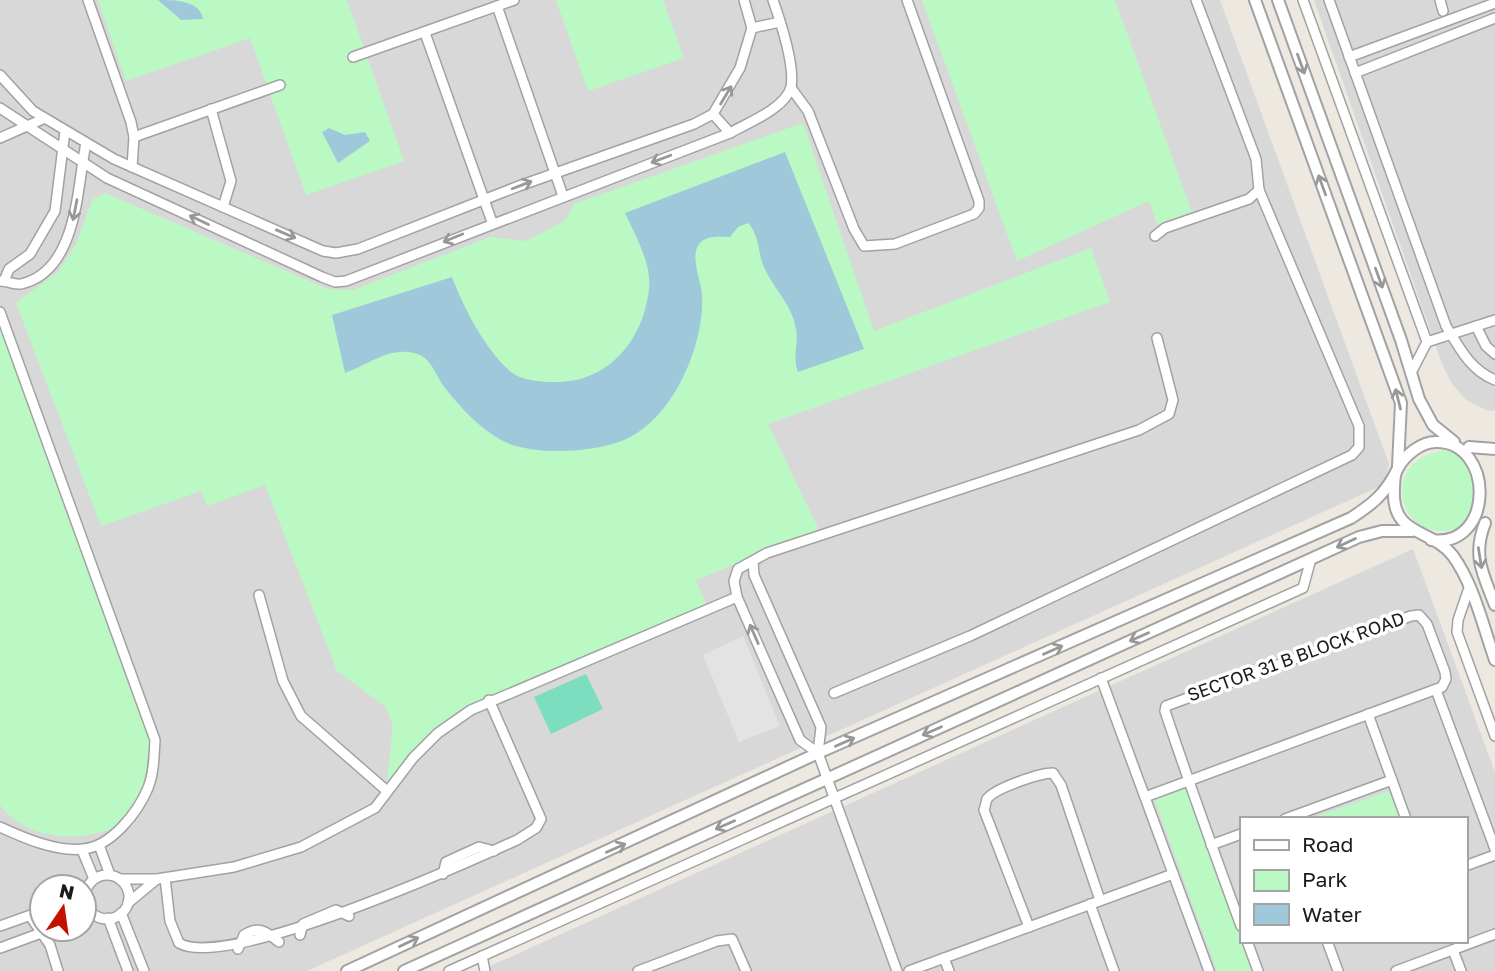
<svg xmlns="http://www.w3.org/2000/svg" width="1495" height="971" viewBox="0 0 1495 971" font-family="'Golos Text',sans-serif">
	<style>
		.residential { fill: #d9d8d8; fill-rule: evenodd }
		.park { fill: #bbf9c4 }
		.pitch { fill: #7dddbf }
		.parking { fill: #e3e3e3 }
		.water { fill: #9fc9db }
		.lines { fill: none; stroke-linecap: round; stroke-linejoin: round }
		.minor-casing { stroke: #a2a2a2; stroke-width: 12 }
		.tertiary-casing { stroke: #a2a2a2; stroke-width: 14 }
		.minor { stroke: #fff; stroke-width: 9 }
		.tertiary { stroke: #fff; stroke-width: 10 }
		.oneway { stroke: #989898 }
		.labels { text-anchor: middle; stroke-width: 7; stroke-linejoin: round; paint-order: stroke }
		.street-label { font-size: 18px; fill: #1b1b1b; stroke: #fff }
	</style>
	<rect width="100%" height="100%" fill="#ede9e0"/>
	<!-- residential -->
	<g class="residential">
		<path d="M0 0H1220L1389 464 1385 484 307 971H0ZM42 887H84V929H42Z"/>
		<path d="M1314 0H1495V410L1488 411 1466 400 1452 384 1442 364Z"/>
		<path d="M1413 549 1495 772V971H479ZM1241 819H1465V941H1241Z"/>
	</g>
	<!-- park -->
	<g class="park">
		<path d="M98 0H347L404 161 306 195 250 38 126 81Z"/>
		<path d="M556 0H663L684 58 588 91Z"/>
		<path d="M922 0H1115L1192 212 1157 224 1149 201 1017 261Z"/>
		<path d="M803 123 874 331 1091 248 1110 302 768 424 819 530 696 580 707 606 456 712 422 739 387 782 393 726 386 707 337 671 265 485 207 506 201 491 101 526 16 303 59 271 76 244 92 200 105 193 328 289 353 290 490 237 526 241 566 220 574 204Z"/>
		<path d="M0 325 159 739C161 763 157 796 139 816 135 821 125 823 119 826 80 843 27 841 0 805Z"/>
		<path d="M1448 450 1466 457 1483 499 1464 526C1399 554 1372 456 1448 450Z"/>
		<path d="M1185 787 1252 971H1217L1154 798Z"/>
		<path d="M1389 791 1399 819H1309Z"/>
	</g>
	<!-- pitch -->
	<path class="pitch" d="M586 674 603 709 551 734 534 697Z"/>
	<!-- parking -->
	<path class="parking" d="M743 636 780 726 739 742 703 655Z"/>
	<!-- water -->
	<g class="water">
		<path d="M158 0C174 0 200 0 203 19L181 20Z"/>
		<path d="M329 128 345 135 365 132 370 141 338 163 322 132Z"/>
		<path d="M785 152 864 349 798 372C792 356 799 344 796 329 792 304 774 290 764 267 757 251 760 236 748 223L738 227 730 237C721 237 707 235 700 243 689 255 701 280 702 294 705 342 676 412 632 436 602 453 535 457 503 441 480 429 460 407 445 388 435 375 432 357 414 353 388 347 368 365 345 373L332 315 452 277C465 310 484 348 511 372 521 380 540 382 552 382 607 384 643 342 649 289 652 264 635 235 625 213Z"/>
	</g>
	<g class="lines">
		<!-- minor casing -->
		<g class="minor-casing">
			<g id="minor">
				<path d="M88 0 131 122 134 137 132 167"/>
				<path d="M1303 0 1427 342 1411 373"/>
				<path d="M1329 0 1446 326C1459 347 1470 370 1495 380"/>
				<path d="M1440 0 1443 11"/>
				<path d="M497 6 563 196"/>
				<path d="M752 28 780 22"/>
				<path d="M425 33 492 222"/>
				<path d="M353 57 514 0"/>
				<path d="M1349 57 1495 3"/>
				<path d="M1355 73 1495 18"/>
				<path d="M0 75 33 111 114 159 323 251 336 253 358 249 519 186 694 124 713 114 740 68 752 28 744 0"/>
				<path d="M791 88 808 111 854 229 864 246 895 244 974 214 979 208V201L907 0"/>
				<path d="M0 108 107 178 322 277 335 282 346 281 730 133C747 123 785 109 791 87 795 66 780 20 773 0"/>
				<path d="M211 109 231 181 223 207"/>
				<path d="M713 114 730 133"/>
				<path d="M134 137 280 85"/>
				<path d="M0 138 43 119"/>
				<path d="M1155 236 1165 228 1249 199 1259 190 1256 159 1196 0"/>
				<path d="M0 281C7 281 15 285 21 284 78 271 77 186 86 143"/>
				<path d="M4 281 9 269 30 254 55 211 65 131"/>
				<path d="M0 312 155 740C154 756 154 773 148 788 138 812 111 847 83 849 56 852 24 838 0 827"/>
				<path d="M1476 326 1486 346 1495 354"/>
				<path d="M1427 342 1495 320"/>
				<path d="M753 562 754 575 821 727 818 753 897 971"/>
				<path d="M1469 588 1458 620 1457 632 1495 736"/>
				<path d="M259 595 283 681 301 716 387 791"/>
				<path d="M1101 678 1209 971"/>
				<path d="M1436 690 1495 849"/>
				<path d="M834 693 970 636 1352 455 1359 447V426L1259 190"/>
				<path d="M1368 714 1406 819"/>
				<path d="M818 753 800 740 737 597 734 581 738 569 767 553 1139 430 1169 414 1173 400 1157 338"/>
				<path d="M1145 797 1442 687 1446 679 1445 672 1427 624 1419 615 1411 616 1166 706 1165 711C1189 783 1215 855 1241 926"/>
				<path d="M1285 819 1392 780"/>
				<path d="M99 845 110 875"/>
				<path d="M1211 845 1241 834"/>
				<path d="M82 850 94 879"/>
				<path d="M1465 866 1495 855"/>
				<path d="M443 874 446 862 479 847 494 851"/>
				<circle cx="107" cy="897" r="22"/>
				<path d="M165 878 170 921 179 943C226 971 462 865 517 840L536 828 541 819 489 700"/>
				<path d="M120 879H157L234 867 301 847 375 808 413 758 438 733 471 710 737 597"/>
				<path d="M128 903 157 879"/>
				<path d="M1090 904 1114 971"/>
				<path d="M121 913 144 971"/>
				<path d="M30 916 50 945 58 971"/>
				<path d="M108 918 128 971"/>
				<path d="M0 926 42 911"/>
				<path d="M1029 927 984 810C985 808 986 801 987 799 995 788 1040 773 1053 773L1061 785 1100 900"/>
				<path d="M300 935 303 924 336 910 349 916"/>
				<path d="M1247 941 1258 971"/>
				<path d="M1327 941 1338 971"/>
				<path d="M0 948 52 929"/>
				<path d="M238 949 244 935C259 925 267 932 279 942"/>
				<path d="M1453 950 1461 971"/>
				<path d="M482 956 485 971"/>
				<path d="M944 958 949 971"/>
				<path d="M449 971 1303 588 1311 559"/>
				<path d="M638 971 717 941 732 939 746 971"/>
				<path d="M909 971 1173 874"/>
				<path d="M1396 971 1495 934"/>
			</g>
		</g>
		<!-- tertiary casing -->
		<g class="tertiary-casing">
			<g id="tertiary">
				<path d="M1255 0 1401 403 1398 466"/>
				<path d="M1278 0 1401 340 1419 399 1433 425 1454 442"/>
				<path d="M1469 447 1495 449"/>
				<path d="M1485 523C1472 556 1483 574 1495 605"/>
				<path d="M1431 540C1495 549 1495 441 1436 442 1421 442 1405 455 1398 468 1394 474 1394 481 1394 489 1391 537 1432 528 1453 556 1474 585 1483 626 1495 660"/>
				<path d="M347 971 818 753 1351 518C1371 505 1384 495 1395 474"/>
				<path d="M404 971 1359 537 1382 531H1412"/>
			</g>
		</g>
		<!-- minor -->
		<use href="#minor" class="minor"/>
		<!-- tertiary -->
		<use href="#tertiary" class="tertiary"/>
	</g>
	<!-- one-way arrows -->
	<defs><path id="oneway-shaft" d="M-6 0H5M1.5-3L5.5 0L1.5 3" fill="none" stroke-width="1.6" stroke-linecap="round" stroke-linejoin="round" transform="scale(1.75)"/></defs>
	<g class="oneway">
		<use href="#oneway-shaft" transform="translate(1301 64) rotate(70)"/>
		<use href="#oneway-shaft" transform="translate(726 95) rotate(-59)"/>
		<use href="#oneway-shaft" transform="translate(661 159) rotate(159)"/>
		<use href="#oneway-shaft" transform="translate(522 185) rotate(-21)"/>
		<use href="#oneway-shaft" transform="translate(1322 185) rotate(-110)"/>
		<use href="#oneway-shaft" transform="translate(75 210) rotate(101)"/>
		<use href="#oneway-shaft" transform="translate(199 220) rotate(-155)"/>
		<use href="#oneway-shaft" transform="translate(286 234) rotate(23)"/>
		<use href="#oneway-shaft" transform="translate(453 238) rotate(158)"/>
		<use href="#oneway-shaft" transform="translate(1379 278) rotate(70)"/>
		<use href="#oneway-shaft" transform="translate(1398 399) rotate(-104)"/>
		<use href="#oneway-shaft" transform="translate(1346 543) rotate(155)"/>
		<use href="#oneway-shaft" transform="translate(1480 558) rotate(81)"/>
		<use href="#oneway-shaft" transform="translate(754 634) rotate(-114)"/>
		<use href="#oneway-shaft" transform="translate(1139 637) rotate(156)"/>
		<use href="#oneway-shaft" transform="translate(1053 650) rotate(-24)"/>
		<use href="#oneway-shaft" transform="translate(932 731) rotate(156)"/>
		<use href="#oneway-shaft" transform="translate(845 742) rotate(-24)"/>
		<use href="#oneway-shaft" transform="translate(725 825) rotate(156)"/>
		<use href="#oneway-shaft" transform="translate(616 848) rotate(-24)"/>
		<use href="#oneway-shaft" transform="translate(409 942) rotate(-25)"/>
	</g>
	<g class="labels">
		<!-- street labels -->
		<g class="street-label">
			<text transform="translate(1296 657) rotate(-20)" y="6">SECTOR 31 B BLOCK ROAD</text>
		</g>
	</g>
	<!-- legend -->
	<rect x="1240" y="817" width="228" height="126" fill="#ffffff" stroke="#a4a4a4" stroke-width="2"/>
	<rect x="1254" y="840" width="35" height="10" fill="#ffffff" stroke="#a4a4a4" stroke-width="2"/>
	<text x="1302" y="852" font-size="21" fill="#1b1b1b">Road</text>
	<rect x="1254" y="870" width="35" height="21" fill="#bbf9c4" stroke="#a4a4a4" stroke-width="2"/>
	<text x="1302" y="887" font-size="21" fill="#1b1b1b">Park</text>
	<rect x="1254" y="904" width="35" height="21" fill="#9fc9db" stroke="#a4a4a4" stroke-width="2"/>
	<text x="1302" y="922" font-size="21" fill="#1b1b1b">Water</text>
	<!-- north arrow -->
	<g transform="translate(63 908) rotate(13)"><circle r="33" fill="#ffffff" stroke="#a4a4a4" stroke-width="2"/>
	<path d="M0-5L12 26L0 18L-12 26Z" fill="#c51000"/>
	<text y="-10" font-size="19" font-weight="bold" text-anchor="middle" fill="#1b1b1b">N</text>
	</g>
</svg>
